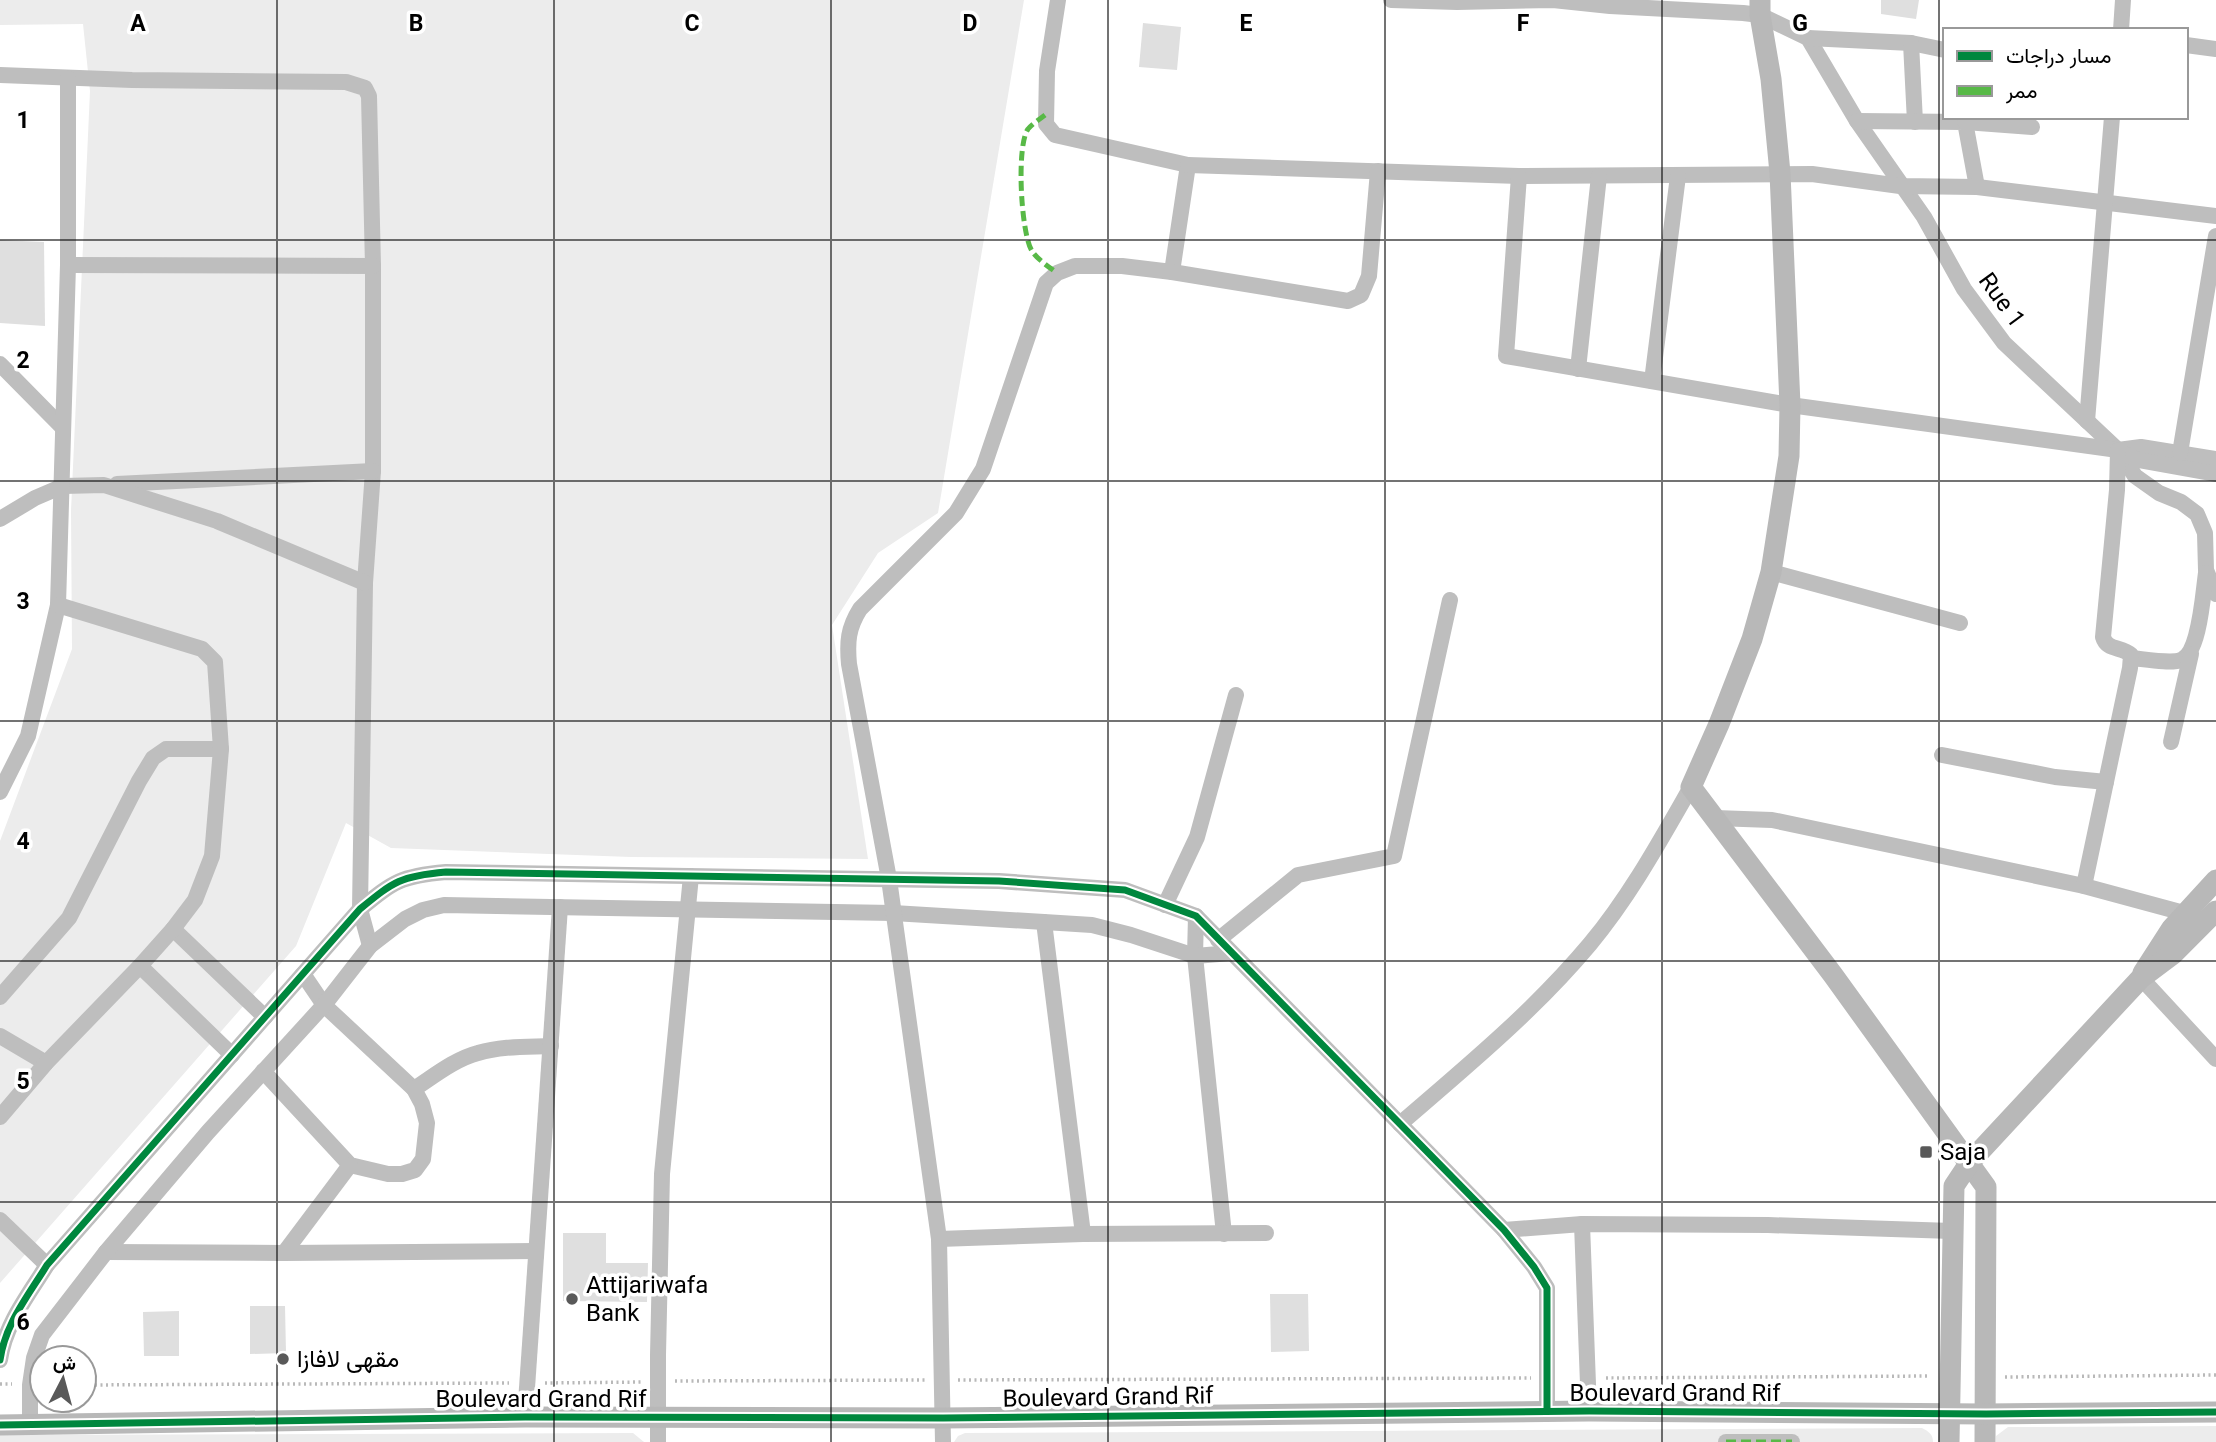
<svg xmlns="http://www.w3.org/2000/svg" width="2216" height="1442" viewBox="0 0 2216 1442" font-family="Roboto,Vazirmatn,sans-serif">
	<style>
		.green { fill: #ececec }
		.building { fill: #dfdfdf }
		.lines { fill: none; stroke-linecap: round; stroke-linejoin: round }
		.path { stroke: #b9b9b9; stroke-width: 3.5; stroke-dasharray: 2 3.5; stroke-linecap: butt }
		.street { stroke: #bebebe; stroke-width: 16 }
		.secondary { stroke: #b8b8b8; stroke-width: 21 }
		.quiet { stroke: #58b947; stroke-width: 5; stroke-dasharray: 10 5; stroke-linecap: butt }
		.cycleway-casing { stroke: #fff; stroke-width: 11 }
		.cycleway { stroke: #00873e; stroke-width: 7 }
		.grid { fill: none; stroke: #000; stroke-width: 2; stroke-opacity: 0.55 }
		.poi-dot { fill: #595959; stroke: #fff; stroke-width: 2.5 }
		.labels { text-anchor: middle; stroke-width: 7; stroke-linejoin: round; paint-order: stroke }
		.street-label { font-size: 24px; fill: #000; stroke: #fff }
		.poi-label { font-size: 24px; fill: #000; stroke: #fff; text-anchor: start }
		.grid-label { font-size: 23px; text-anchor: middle; font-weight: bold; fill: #000; stroke: #fff; stroke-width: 7; stroke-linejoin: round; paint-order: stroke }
	</style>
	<rect width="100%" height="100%" fill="#fff"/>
	<!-- green -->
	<g class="green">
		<path d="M0 0H1024L938 513 878 553 832 625 868 859 631 857 391 848 346 823 296 946 0 1283V841L72 649 71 511 90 91 83 24 0 25Z"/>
		<path d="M2216 1426V1442H1996V1436L2008 1427Z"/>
		<path d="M1922 1428C1928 1431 1933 1434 1933 1442H954L958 1436 965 1433Z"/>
		<path d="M633 1433 644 1442H0V1435Z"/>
	</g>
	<!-- building -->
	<g class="building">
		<path d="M1881 0H1919L1916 19 1881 14Z"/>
		<path d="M1143 23 1181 27 1177 70 1139 67Z"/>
		<path d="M0 240 44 242 45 326 0 323Z"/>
		<path d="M563 1233H606V1263H648L647 1302 563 1301Z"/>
		<path d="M1270 1294H1308L1309 1351 1271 1352Z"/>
		<path d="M250 1306H285L286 1353 250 1354Z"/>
		<path d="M179 1311V1356H144L143 1312Z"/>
	</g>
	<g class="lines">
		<!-- path -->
		<g class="path">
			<path d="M2005 1377 2216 1375"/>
			<path d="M1606 1378 1930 1376"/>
			<path d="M958 1380 1531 1378"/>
			<path d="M675 1381 926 1380"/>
			<path d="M545 1383 642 1382"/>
			<path d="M0 1384H12"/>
			<path d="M84 1385 509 1383"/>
		</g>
		<!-- street -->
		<g class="street">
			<path d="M1058 0 1047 71 1046 124 1055 135 1188 165 1172 272"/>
			<path d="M1391 0 1457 2 1553 0 1610 6 1743 13 1760 15 1808 38 1857 121 1924 217 1964 289 2004 343 2118 450 2135 476 2159 493 2181 502 2197 514 2205 533 2206 570 2216 594"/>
			<path d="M2121 30 2123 0"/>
			<path d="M1808 38 1911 43 1945 50"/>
			<path d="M1911 43 1915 122"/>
			<path d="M2186 45 2216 49"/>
			<path d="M0 75 132 80 346 82 365 88 369 96 373 266V471L365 583 360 909 370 946"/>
			<path d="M1857 121 1965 122 1977 187"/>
			<path d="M1965 122 2032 127"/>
			<path d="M1188 165 1519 176 1812 174 1900 186 1977 187 2216 216"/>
			<path d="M1519 176 1506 356 1790 405 2118 450 2141 447 2216 459"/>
			<path d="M68 265 373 266"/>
			<path d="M0 364 63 428"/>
			<path d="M1578 369 1599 176"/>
			<path d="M1652 381 1678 176"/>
			<path d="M2087 421 2112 117"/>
			<path d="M2120 452 2138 460 2216 474"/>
			<path d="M2180 453 2216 236"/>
			<path d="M117 484 373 471"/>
			<path d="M0 519 35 498 63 486 104 485 217 521 365 583"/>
			<path d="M1771 572 1960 623"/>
			<path d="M2131 658C2143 659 2171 664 2181 660 2200 653 2203 592 2206 573"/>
			<path d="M2171 742 2191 654"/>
			<path d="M1942 755 2055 777 2106 782"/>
			<path d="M0 792 28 736 58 605 68 265V78"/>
			<path d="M1715 818 1772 820 2084 886 2195 916"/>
			<path d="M2084 886 2130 668 2131 655C2122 646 2107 651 2103 637L2117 490 2118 450"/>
			<path d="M1165 905 1197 837 1236 695"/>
			<path d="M1196 916 1195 956 1224 1234"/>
			<path d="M1044 922 1083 1234"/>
			<path d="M173 929 265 1017"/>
			<path d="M1218 940 1298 875 1394 856 1450 600"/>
			<path d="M140 966 232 1055"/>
			<path d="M303 974 324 1005 414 1089"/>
			<path d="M2141 978 2216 1059"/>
			<path d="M0 997 69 918 139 781 153 758 166 749H221"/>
			<path d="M0 1036 46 1063"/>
			<path d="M263 1071 350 1165 388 1174H402L415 1170 423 1159 427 1123 422 1104 414 1089C434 1076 455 1059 478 1053 502 1046 526 1047 551 1046"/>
			<path d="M0 1117 46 1063 140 966 173 929 195 900 212 856 221 749 215 662 202 649 58 605"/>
			<path d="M1400 1124C1466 1067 1534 1011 1590 944 1630 896 1660 841 1691 787"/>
			<path d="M0 1220 47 1265"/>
			<path d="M1582 1224 1589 1411"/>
			<path d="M1504 1230 1582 1224 1768 1225 1952 1231"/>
			<path d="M939 1239 1083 1234 1266 1233"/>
			<path d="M106 1252 284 1253 535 1251"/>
			<path d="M284 1253 350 1165"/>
			<path d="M0 1360C5 1324 28 1296 47 1265L360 909C394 881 401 876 446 872L999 881 1125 890 1196 916 1504 1230 1534 1267 1547 1288V1411"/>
			<path d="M525 1417 560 907"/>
			<path d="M30 1425V1385L34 1358 42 1335 106 1252 208 1132 324 1005 370 946 405 919 423 910 444 905 893 913 1044 922 1092 925 1131 935 1195 956 1231 953"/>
			<path d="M658 1442V1355L662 1174 691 876"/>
			<path d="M943 1442 939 1239 889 879 849 664C847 642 848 628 860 609L956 513 983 469 1046 283 1057 273 1075 266H1122L1172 272 1348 301 1361 295 1369 276 1378 171"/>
			<path d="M1726 1442H1792"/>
		</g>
		<!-- secondary -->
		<g class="secondary">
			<path d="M1760 0V15L1771 79 1780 173 1790 405 1789 456 1771 572 1752 639 1719 724 1691 787 1833 975 1986 1187 1985 1442"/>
			<path d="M2143 973 2172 928 2216 880"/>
			<path d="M0 1425 525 1417 943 1418 1589 1411 1986 1414 2216 1412"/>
			<path d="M1949 1442 1954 1186 1970 1162 2141 978 2173 954 2216 911"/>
		</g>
		<!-- quiet -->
		<g class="quiet">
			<path d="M1045 115C1040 119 1032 124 1028 129 1016 146 1021 234 1032 251 1037 259 1049 267 1057 273"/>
			<path d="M1726 1442H1792"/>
		</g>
		<!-- cycleway casing -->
		<g class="cycleway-casing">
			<g id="cycleway">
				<path d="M0 1360C5 1324 28 1296 47 1265L360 909C394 881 401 876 446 872L999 881 1125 890 1196 916 1504 1230 1534 1267 1547 1288V1411"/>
				<path d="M0 1425 525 1417 943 1418 1589 1411 1986 1414 2216 1412"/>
			</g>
		</g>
		<!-- cycleway -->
		<use href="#cycleway" class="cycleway"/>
	</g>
	<!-- grid -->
	<path class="grid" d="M277 0V1442M554 0V1442M831 0V1442M1108 0V1442M1385 0V1442M1662 0V1442M1939 0V1442M0 240H2216M0 481H2216M0 721H2216M0 961H2216M0 1202H2216"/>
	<!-- markers -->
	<g class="poi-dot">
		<rect x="1919" y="1145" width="14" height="14" rx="3.5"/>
		<circle cx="572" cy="1299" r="7"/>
		<circle cx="283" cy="1359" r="7"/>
	</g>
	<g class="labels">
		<!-- street labels -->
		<g class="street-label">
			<text transform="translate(2002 300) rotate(54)" y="8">Rue 1</text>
			<text x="1675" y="1401">Boulevard Grand Rif</text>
			<text transform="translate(1108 1397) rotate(-1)" y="8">Boulevard Grand Rif</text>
			<text x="541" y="1407">Boulevard Grand Rif</text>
		</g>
		<!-- poi labels -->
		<g class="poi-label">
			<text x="1940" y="1160">Saja</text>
			<text x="586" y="1293">Attijariwafa<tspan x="586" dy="28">Bank</tspan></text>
			<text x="297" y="1367">مقهى لافازا</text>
		</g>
	</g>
	<g class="grid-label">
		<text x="138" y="31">A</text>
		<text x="416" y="31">B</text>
		<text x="692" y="31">C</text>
		<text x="970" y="31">D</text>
		<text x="1246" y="31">E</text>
		<text x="1523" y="31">F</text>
		<text x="1800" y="31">G</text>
		<text x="23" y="128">1</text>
		<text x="23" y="368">2</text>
		<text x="23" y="609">3</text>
		<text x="23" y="849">4</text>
		<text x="23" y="1089">5</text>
		<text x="23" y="1330">6</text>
	</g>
	<!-- legend -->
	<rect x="1943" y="28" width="245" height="91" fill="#ffffff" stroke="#999999" stroke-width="2"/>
	<rect x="1957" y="51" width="35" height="10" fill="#00873e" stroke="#999999" stroke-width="2"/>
	<text x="2006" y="63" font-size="21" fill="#000000">مسار دراجات</text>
	<rect x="1957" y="86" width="35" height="10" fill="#58b947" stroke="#999999" stroke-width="2"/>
	<text x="2006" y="98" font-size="21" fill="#000000">ممر</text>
	<!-- north arrow -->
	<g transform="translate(63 1379) rotate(6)"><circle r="33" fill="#ffffff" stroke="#999999" stroke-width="2"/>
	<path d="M0-5L12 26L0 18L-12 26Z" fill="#595959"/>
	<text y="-10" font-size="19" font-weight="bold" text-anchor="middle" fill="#000000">ش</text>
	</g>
</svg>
